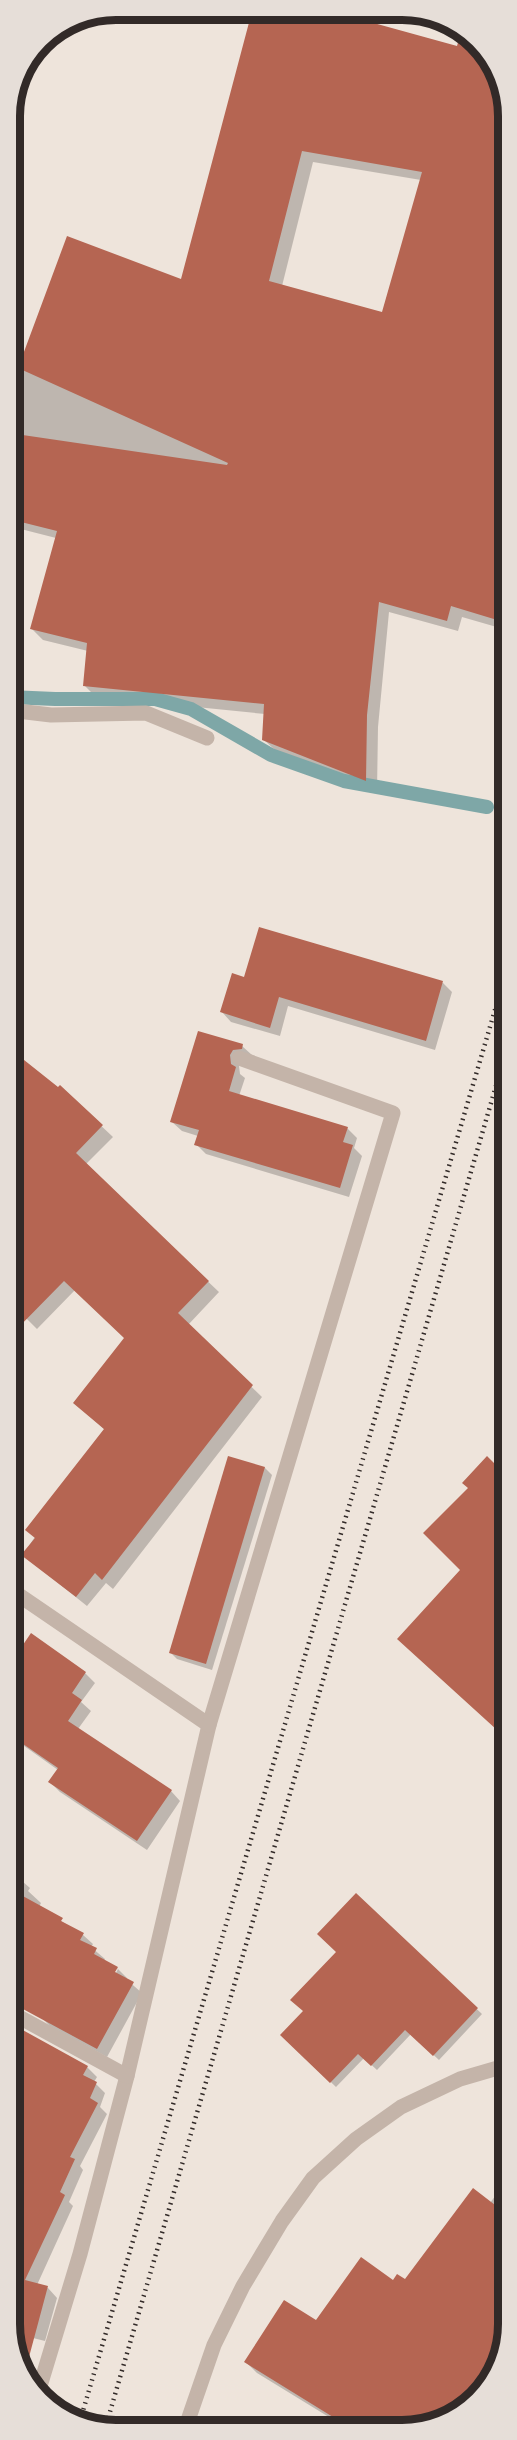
<svg xmlns="http://www.w3.org/2000/svg" width="517" height="2440" viewBox="0 0 517 2440" font-family="'Roboto Condensed',sans-serif">
	<style>
		.shadow { fill: #0003; fill-rule: evenodd }
		.lines { fill: none; stroke-linecap: round; stroke-linejoin: round }
		.stream { stroke: #7ea7a7; stroke-width: 14 }
		.building { fill: #b56552; fill-rule: evenodd }
		.minor { stroke: #c4b4a9; stroke-width: 15 }
		.rail { stroke: #322a28; stroke-width: 4.5; stroke-dasharray: 1.5 4.5; stroke-linecap: butt }
		.rim { fill: none; stroke: #322a28; stroke-width: 8 }
	</style>
	<rect width="100%" height="100%" fill="#eee4db"/>
	<!-- shadow -->
	<g class="shadow">
		<path d="M350 14 349 17 458 47 461 39 481 45 507 102V630L462 617 458 631 389 612 378 727 377 791 275 750 263 739 265 714 96 697 84 685 88 651 43 640 32 629 56 538 9 526V395L68 238 182 281 252 15ZM313 162 421 180 383 313 282 286Z"/>
		<path d="M260 929 443 983 452 992 435 1050 288 1006 280 1036 231 1022 222 1012 245 979Z"/>
		<path d="M199 1032 242 1046 252 1055 239 1066 240 1074 245 1078 239 1096 347 1128 357 1138 354 1148 362 1156 349 1197 206 1154 196 1144 198 1136 182 1131 172 1122Z"/>
		<path d="M9 1069 58 1089 60 1087 113 1137 85 1165 219 1292 188 1325 262 1397 113 1589 106 1583 87 1606 23 1555 105 1430 75 1403 126 1338 75 1290 37 1329 22 1314 10 1326Z"/>
		<path d="M507 1244V1295L496 1284Z"/>
		<path d="M229 1458 265 1468 272 1475 212 1670 177 1659 170 1652Z"/>
		<path d="M10 1635 25 1645 85 1673 95 1683 81 1702 91 1711 78 1729 171 1791 180 1801 147 1850 60 1792 50 1782 58 1770 10 1736Z"/>
		<path d="M10 1868 15 1875 30 1888 28 1891 41 1903 39 1907 83 1935 93 1944 91 1947 105 1959 104 1961 118 1969H115L113 1979 118 1969 127 1978 126 1979 142 1993 107 2057 50 2026 41 2017 51 1999 10 1978Z"/>
		<path d="M356 1895 482 2014 439 2060 411 2034 377 2070 364 2058 336 2087 282 2035 304 2011 338 1952Z"/>
		<path d="M10 2062 87 2067 97 2077 94 2082 105 2093 100 2107 107 2114 80 2166 83 2170 69 2202 73 2206 37 2285 48 2288 57 2298 45 2341 33 2338 24 2370 10 2338Z"/>
		<path d="M498 2088 508 2092V2099Z"/>
		<path d="M501 2188 508 2193V2331L481 2395 415 2430H340L335 2425 337 2422 257 2373 246 2362 393 2282 405 2281 490 2203Z"/>
	</g>
	<g class="lines">
		<!-- stream -->
		<path class="stream" d="M9 697 55 699H155L191 709 271 755 344 781 487 807"/>
	</g>
	<!-- building -->
	<g class="building">
		<path d="M341 14 457 46 461 32 481 45 507 102V623L451 606 447 621 379 602 367 715 366 781 262 740 264 704 83 686 87 643 30 629 57 531 9 519V433L227 465 228 463 18 368 67 236 181 279 251 15ZM302 151 422 172 382 312 269 281Z"/>
		<path d="M259 927 443 981 426 1041 279 997 270 1028 220 1012 232 973 244 977Z"/>
		<path d="M198 1031 243 1044 242 1049 233 1050 230 1055 231 1064 236 1067 229 1091 348 1127 343 1142 353 1145 340 1188 194 1145 199 1130 170 1122Z"/>
		<path d="M9 1048 58 1087 60 1085 103 1125 76 1153 209 1281 178 1313 253 1385 102 1580 95 1573 76 1597 21 1555 35 1538 25 1530 104 1429 73 1403 124 1338 64 1281 10 1336Z"/>
		<path d="M508 1449V1740L397 1639 460 1570 423 1533 468 1488 462 1483 487 1456 494 1463Z"/>
		<path d="M228 1456 265 1467 206 1664 169 1653Z"/>
		<path d="M31 1633 86 1672 72 1693 82 1700 68 1721 172 1790 137 1841 48 1782 58 1768 10 1735V1664Z"/>
		<path d="M10 1889 63 1918 61 1921 84 1933 80 1940 97 1948 94 1954 118 1967 115 1972 134 1982 97 2049 10 2002Z"/>
		<path d="M356 1893 478 2008 433 2056 405 2030 371 2066 358 2054 330 2083 280 2035 303 2011 290 2000 336 1952 317 1934Z"/>
		<path d="M10 2023 88 2066 83 2075 97 2082 90 2098 98 2103 70 2157 75 2159 60 2192 65 2195 25 2280 48 2286 25 2372 10 2338Z"/>
		<path d="M473 2188 508 2215V2331L481 2395 415 2430H354L244 2362 284 2300 316 2320 361 2257 393 2280 397 2274 405 2279Z"/>
	</g>
	<g class="lines">
		<!-- minor -->
		<g class="minor">
			<path d="M9 710 51 715 146 713 207 738"/>
			<path d="M10 1589 209 1725 127 2076 80 2254 37 2396"/>
			<path d="M209 1725 393 1113 239 1058"/>
			<path d="M10 2012 127 2076"/>
			<path d="M185 2429 214 2345 243 2286 282 2221 313 2178 356 2139 401 2107 460 2079 508 2065"/>
		</g>
		<!-- rail -->
		<g class="rail">
			<path d="M80 2421 507 969"/>
			<path d="M105 2429 507 1048"/>
		</g>
	</g>
	<!-- crop -->
	<path d="M0 0H517V2440H0ZM116 20H402A96 96 0 0 1 498 116V2324A96 96 0 0 1 402 2420H116A96 96 0 0 1 20 2324V116A96 96 0 0 1 116 20Z" fill="#e6ded8" fill-rule="evenodd"/>
	<path class="rim" d="M116 20H402A96 96 0 0 1 498 116V2324A96 96 0 0 1 402 2420H116A96 96 0 0 1 20 2324V116A96 96 0 0 1 116 20Z"/>
</svg>
